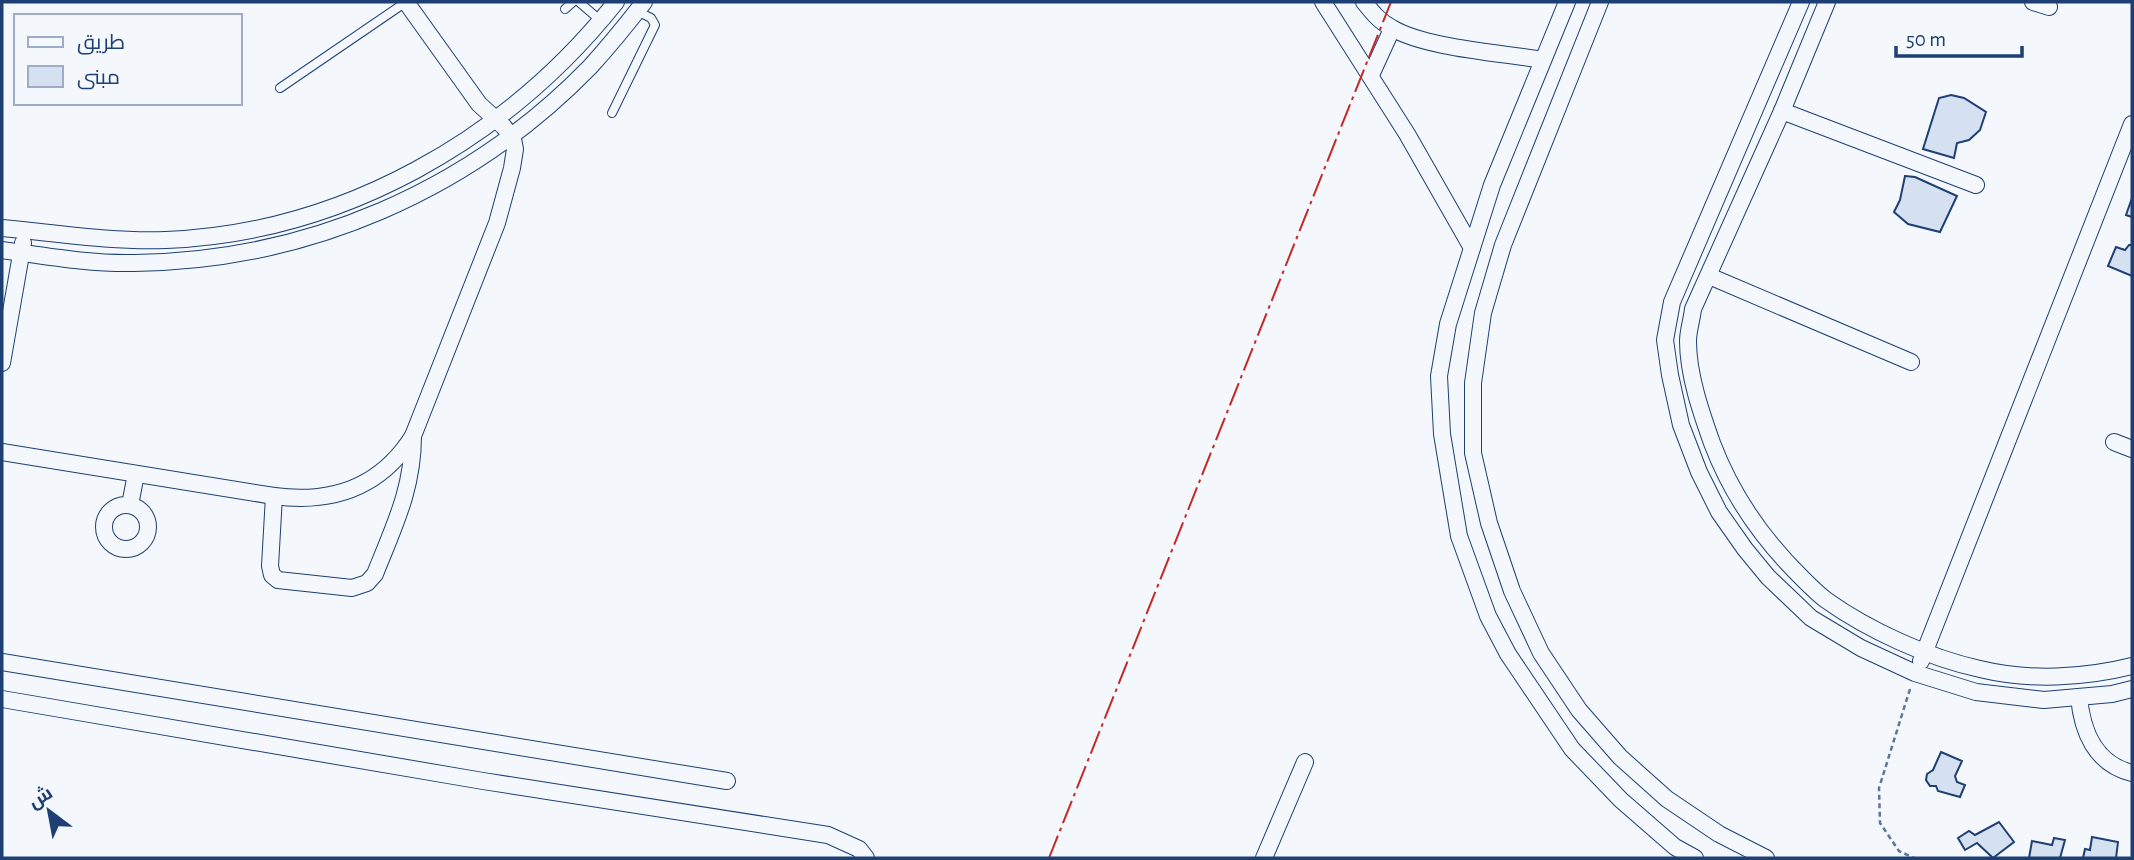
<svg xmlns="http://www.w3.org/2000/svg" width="2134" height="860" viewBox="0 0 2134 860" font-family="'Alegreya Sans',Cairo,sans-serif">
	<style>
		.building { fill: #d5e0f0; stroke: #1d3f73; stroke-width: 2 }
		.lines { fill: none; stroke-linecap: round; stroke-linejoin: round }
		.lane-casing { stroke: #1d3f73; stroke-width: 10 }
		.street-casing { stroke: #1d3f73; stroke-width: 18 }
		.path { stroke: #5e769c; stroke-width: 2.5; stroke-dasharray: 5 3.5; stroke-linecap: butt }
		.lane { stroke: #f4f7fb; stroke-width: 8 }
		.street { stroke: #f4f7fb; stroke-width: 16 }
		.power { stroke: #c62828; stroke-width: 2; stroke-dasharray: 24 5 3.5 5; stroke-linecap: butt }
	</style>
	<rect width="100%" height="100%" fill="#f4f7fb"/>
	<!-- building -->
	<g class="building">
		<path d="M1951 95 1964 98 1986 112 1980 130 1969 140 1957 143 1954 158 1923 149 1939 98Z"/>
		<path d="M1905 176 1915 177 1957 196 1940 232 1908 224 1894 212 1900 200Z"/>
		<path d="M2132 198V217L2126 215Z"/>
		<path d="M2129 245H2132V276L2108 266 2116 247 2125 250Z"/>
		<path d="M1941 752 1962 761 1955 776 1957 782 1965 785 1960 797 1938 791 1936 786H1930L1926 780 1927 774 1933 770Z"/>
		<path d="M1999 822 2014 842 1993 858 1977 843 1965 850 1958 838 1969 831 1975 835Z"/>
		<path d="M2092 837 2118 842 2116 858H2083L2085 849 2090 850Z"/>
		<path d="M2054 838 2065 840 2060 858H2029L2032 841 2052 845Z"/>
	</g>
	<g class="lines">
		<!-- lane casing -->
		<g class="lane-casing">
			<g id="lane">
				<path d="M579 2 601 21"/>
				<path d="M565 9 573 2"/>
				<path d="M280 88 406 2"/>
				<path d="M612 113 655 25 651 18 637 11"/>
			</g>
		</g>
		<!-- street casing -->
		<g class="street-casing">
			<g id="street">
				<path d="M1323 2 1407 134 1472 248"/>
				<path d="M1364 2C1372 12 1380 22 1392 28 1425 48 1503 53 1543 60"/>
				<path d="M1567 2 1492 185 1448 324 1439 376 1442 434 1459 536 1488 616 1508 654 1572 749 1621 800 1675 847 1695 858"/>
				<path d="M1600 2 1503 245 1483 313 1473 383V453L1489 523 1512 591 1541 653 1579 710 1620 757 1667 799 1719 834 1766 858"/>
				<path d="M1801 2 1672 302 1665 340 1670 375 1681 425 1699 472 1719 512 1745 549 1768 577 1811 618 1861 648 1915 673 1976 692 2044 700 2112 694 2132 689"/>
				<path d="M1827 2 1782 111 1693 309C1692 319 1688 331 1688 341 1688 375 1701 412 1712 443 1732 496 1763 540 1803 579 1810 586 1818 594 1826 600 1868 630 1929 658 1980 669 2029 681 2084 678 2132 666"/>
				<path d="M2033 2 2049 7"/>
				<path d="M1371 75 1392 29"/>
				<path d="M1782 111 1976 185"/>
				<path d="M2 228C56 233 110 242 166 240 343 233 507 139 616 2"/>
				<path d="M2 250C46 256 89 264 134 263 307 261 469 191 590 67 609 46 627 24 644 2"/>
				<path d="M1709 276 1911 362"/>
				<path d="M2 363 23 243"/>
				<path d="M2114 442 2132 449"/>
				<path d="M2 452 274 496C333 504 381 487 413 436L497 223 512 168 515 149 513 139 504 127 479 104 406 2"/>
				<path d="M274 496 270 566 272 575 278 580 352 588 367 583 375 574C394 526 413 489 413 436"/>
				<path d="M130 505 136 474"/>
				<circle cx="126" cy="527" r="22"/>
				<path d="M1921 661 2132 124"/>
				<path d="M2 662 727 781"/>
				<path d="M2079 697C2082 731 2095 764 2132 773"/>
				<path d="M2 699 483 781 828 835 859 849 866 858"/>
				<path d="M1264 858 1305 762"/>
			</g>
		</g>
		<!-- path -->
		<path class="path" d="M1910 689 1879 788 1880 823 1899 851 1914 858"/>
		<!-- lane -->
		<use href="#lane" class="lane"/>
		<!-- street -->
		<use href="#street" class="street"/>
		<!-- power -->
		<path class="power" d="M1049 858 1391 2"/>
	</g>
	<!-- border -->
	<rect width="2134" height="860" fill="none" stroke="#1d3f73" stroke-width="7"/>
	<!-- legend -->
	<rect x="14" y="14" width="228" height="91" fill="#f4f7fb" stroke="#9eadc5" stroke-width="2"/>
	<rect x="28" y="37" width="35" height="10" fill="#f4f7fb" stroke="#9eadc5" stroke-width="2"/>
	<text x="77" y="49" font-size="21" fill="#1d3f73">طريق</text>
	<rect x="28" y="66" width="35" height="21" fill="#d5e0f0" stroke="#9eadc5" stroke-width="2"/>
	<text x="77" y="84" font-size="21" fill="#1d3f73">مبنى</text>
	<!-- north arrow -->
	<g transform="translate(49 811) rotate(328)" stroke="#f4f7fb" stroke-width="5" paint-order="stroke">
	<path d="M0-5L12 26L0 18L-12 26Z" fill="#1d3f73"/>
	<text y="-10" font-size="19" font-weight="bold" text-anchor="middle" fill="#1d3f73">ش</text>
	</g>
	<!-- scale -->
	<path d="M1896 46v10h126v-10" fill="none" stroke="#1d3f73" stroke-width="3.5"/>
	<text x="1906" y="46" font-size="21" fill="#1d3f73" stroke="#f4f7fb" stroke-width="5" paint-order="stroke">50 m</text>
</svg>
